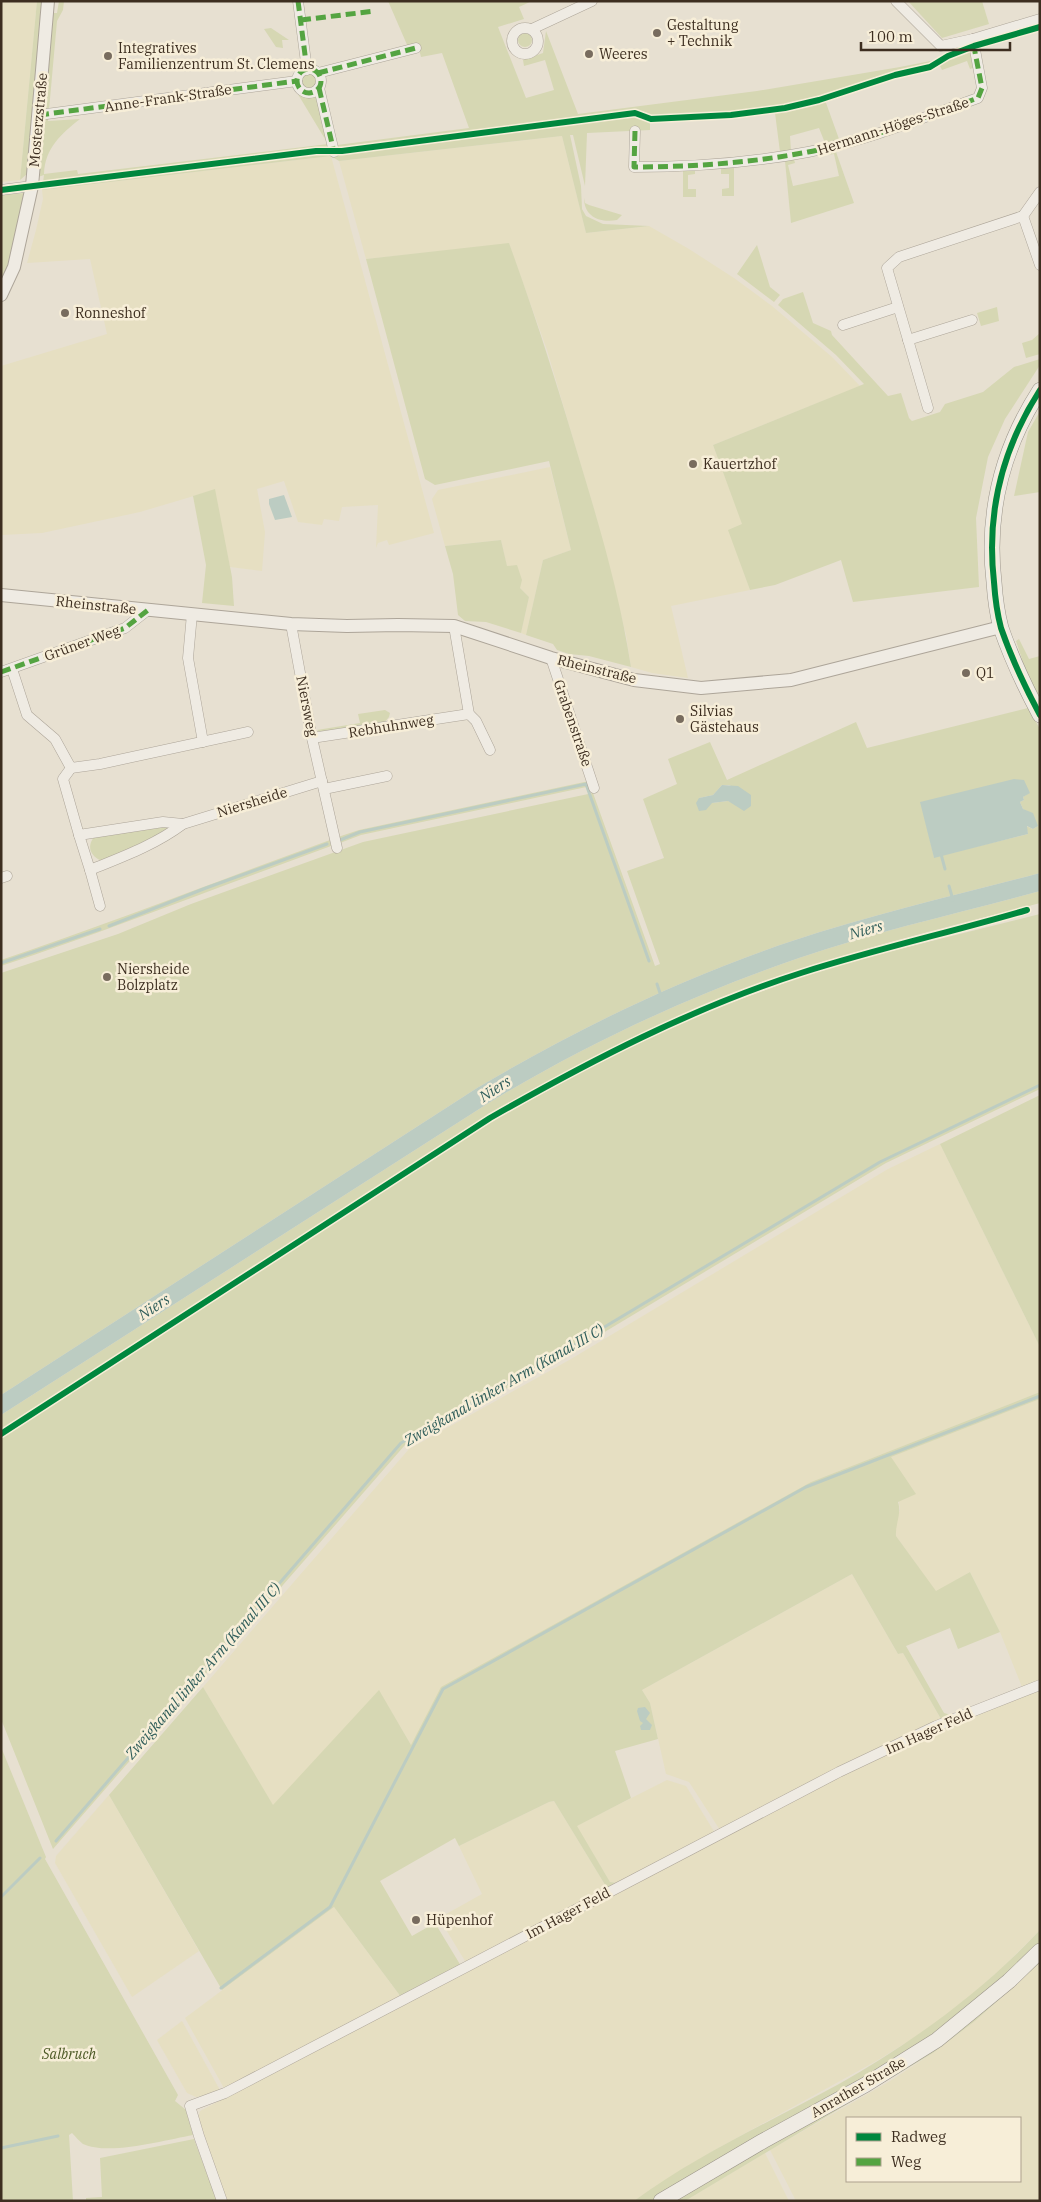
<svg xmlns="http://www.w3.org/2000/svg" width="1041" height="2202" viewBox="0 0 1041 2202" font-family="'IBM Plex Serif',serif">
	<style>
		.farmland { fill: #e6dfc2; fill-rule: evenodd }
		.green { fill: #d6d7b3; fill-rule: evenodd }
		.water { fill: #bcccc2 }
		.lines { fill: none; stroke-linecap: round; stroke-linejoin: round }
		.stream { stroke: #bcccc2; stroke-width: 3 }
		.minor-casing { stroke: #ada599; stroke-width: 11 }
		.tertiary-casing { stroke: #ada599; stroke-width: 14 }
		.secondary-casing { stroke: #9c958a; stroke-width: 16 }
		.minor { stroke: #efebe3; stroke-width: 10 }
		.tertiary { stroke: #efebe3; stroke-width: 12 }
		.secondary { stroke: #efebe3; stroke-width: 15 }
		.quiet { stroke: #54a441; stroke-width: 5; stroke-dasharray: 10 5; stroke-linecap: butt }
		.cycleway-casing { stroke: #f7eed8; stroke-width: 9 }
		.cycleway { stroke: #00873e; stroke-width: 6 }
		.poi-dot { fill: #786c5e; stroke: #f7eed8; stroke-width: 2 }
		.labels { text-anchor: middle; stroke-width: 5; stroke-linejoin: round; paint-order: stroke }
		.poi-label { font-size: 14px; fill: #3d2e20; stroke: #f7eed8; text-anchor: start }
		.street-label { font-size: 14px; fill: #3d2e20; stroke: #f7eed8 }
		.park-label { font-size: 14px; font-style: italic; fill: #4d5a26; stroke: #f7eed8 }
		.water-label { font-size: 15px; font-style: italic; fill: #2f5d5a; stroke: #f7eed8 }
	</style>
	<rect width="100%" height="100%" fill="#e7e0d1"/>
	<!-- farmland -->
	<g class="farmland">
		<path d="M1 1H37L20 180 1 182Z"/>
		<path d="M562 136 586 233 649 226 689 249 734 278 772 306 832 357 860 386 713 445 743 525 729 530 750 590 671 606 688 678 652 673 631 667 626 635 597 520 547 350 509 244 366 259 339 161Z"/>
		<path d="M331 156 434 533 389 545 387 540 378 543 376 548 378 505 342 507 339 521 324 519 322 525 298 522 284 481 257 489 265 532 262 571 230 567 214 490 140 512 42 533 1 535V366L107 334 90 259 27 263 36 230 43 199 42 190Z"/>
		<path d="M550 467 571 550 543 560 526 635 521 633 529 597 520 588 507 567 501 540 445 546 432 499 438 490Z"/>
		<path d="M940 1144 1040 1347V1392L811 1482 411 1745 379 1691 273 1806 203 1687 409 1449 571 1359 888 1169Z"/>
		<path d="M1040 1399V1680L1022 1687 1000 1632 970 1572 936 1592 896 1536 895 1528 900 1509 891 1457Z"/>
		<path d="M852 1574 898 1654 903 1653 941 1719 720 1830 689 1782 666 1774 650 1703 642 1690Z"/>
		<path d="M1040 1688V1930L1001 1969 961 2004 920 2034 878 2060 713 2151 634 2201H227L198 2117 200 2111 841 1776 945 1726Z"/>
		<path d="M667 1780 686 1786 715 1833 617 1883 610 1882 576 1826Z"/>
		<path d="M109 1795 199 1951 132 1997 55 1863 56 1856Z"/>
		<path d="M554 1801 607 1888 469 1962 465 1961 439 1918 482 1894 459 1846 549 1802Z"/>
		<path d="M334 1907 401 1997 225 2090 185 2018Z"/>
		<path d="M1040 1963V2201H796L770 2150 890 2081 933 2053 975 2021ZM847 2118H1020V2181H847Z"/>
		<path d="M182 2021 221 2092 196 2097 187 2093 157 2040Z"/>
		<path d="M765 2153 789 2201H685Z"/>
	</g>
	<!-- green -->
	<g class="green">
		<path d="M37 1H43L28 173 20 180Z"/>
		<path d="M59 1H64L63 10 57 21 48 121 80 119C61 134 45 148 44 174L77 170 78 174 328 144 296 91 308 96 319 97 323 129H326L337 145 469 128 442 53 421 57 418 45 408 47 388 1H532L519 7 524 19 498 27 526 98 554 90 545 60 524 66 523 60 543 53 546 31 578 114 757 91 900 67 941 59 968 51 970 53 973 68 970 69 967 61 942 70 940 66 825 100 839 139 825 143 819 128 790 136 791 151 780 152 775 113 701 120 650 122V130L587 133 585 186 573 135H570L581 186 582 209 586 216 603 224 649 226 586 233 562 136 339 161 331 156 42 190 44 175 38 177 51 13H57Z"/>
		<path d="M908 1H982L989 24 942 38Z"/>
		<path d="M271 28 289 40H282L283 48 276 47 264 29Z"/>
		<circle cx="525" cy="40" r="7"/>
		<circle cx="309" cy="81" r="7"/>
		<path d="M835 149 854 203 791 223 785 161 794 159 795 163 788 165 793 186 839 176 834 154 827 155 826 152Z"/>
		<path d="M734 168V196H722V189L729 188V174H721V169Z"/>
		<path d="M683 171H695V174L688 175V189H696V197H683Z"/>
		<path d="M25 193 13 251 1 282V195Z"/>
		<path d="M584 198 585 203 589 205 622 215 617 220C600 223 584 217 584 198Z"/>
		<path d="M509 243C537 320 561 397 584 475 603 538 621 602 631 667L589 656 569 654 557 650 553 644 526 635 543 560 571 550 549 461 435 485 425 479 366 259Z"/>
		<path d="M757 245 770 287 780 295 774 302 737 274Z"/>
		<path d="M803 292 813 323 831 331 832 335 888 396 901 393 909 418 912 421 940 412 945 404 983 392 1014 367 1040 359V365L1005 419 988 457 976 518 979 587 853 602 841 560 775 585 750 590 728 530 742 524 713 445 864 384 836 355 778 305 783 299Z"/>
		<path d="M997 307 999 321 981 326 977 313Z"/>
		<path d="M1040 333V354L1026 358 1022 343 1032 340Z"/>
		<path d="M1040 411V492L1014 496 1028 432Z"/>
		<path d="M215 489 232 577 234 606 202 603 206 565 193 496Z"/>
		<path d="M501 540 507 566 517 565 522 580 520 588 529 597 521 633 486 622 465 621 458 615 453 574 445 546Z"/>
		<path d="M1019 639 1029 659 1040 656V699L1025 668 1016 641Z"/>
		<path d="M1028 708 1040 729V873C957 895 873 914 792 941 681 978 577 1029 477 1088L1 1395V973L118 934 191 904 363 842 593 793 655 966 660 964 627 871 664 858 643 799 677 784 668 759 710 742 727 780 856 722 867 748ZM722 785H729L733 787 737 805 728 801 712 803 699 798 713 795ZM1030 792 1023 797 1024 800 1020 802 1023 809 1038 826 1033 829 1026 826 1028 834 934 857 921 802Z"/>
		<path d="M385 710 390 713 389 717 384 723 322 733 317 730 360 723 358 714Z"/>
		<path d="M589 781 591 786 361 835 340 843 338 837 359 830Z"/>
		<path d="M168 826 170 828 165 832 102 861C90 856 86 846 95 836Z"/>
		<path d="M330 840 331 846C221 886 112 929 1 966V960C112 923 220 880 330 840Z"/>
		<path d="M1040 891V903C960 924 878 943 800 970 692 1006 590 1055 493 1113L1 1429V1415L487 1104C586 1044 689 996 799 958 877 931 960 913 1040 891Z"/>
		<path d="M1040 914V1089L886 1163 568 1354 405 1445 53 1849 1 1719V1437L496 1119 627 1047 719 1007 803 976 859 959Z"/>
		<path d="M1040 1095V1347L940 1144Z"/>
		<path d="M1040 1392V1399L891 1457 916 1494 898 1502C902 1514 895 1524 896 1536L936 1591 970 1572 1000 1632 958 1649 950 1628 906 1646 944 1713 951 1715 941 1719 903 1653 898 1654 852 1574 642 1690 650 1703 658 1739 615 1751 631 1798 577 1826 610 1882 617 1883 607 1888 554 1801 549 1802 459 1846 455 1838 380 1881 412 1936 435 1923 461 1966 401 1997 334 1907 222 1990 109 1795 203 1687 273 1805 379 1690 411 1745 441 1687 811 1482Z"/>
		<path d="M1 1747 46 1857 45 1859 178 2095 175 2101 186 2110 193 2135C165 2140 109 2156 83 2144 79 2141 76 2137 72 2133L69 2135 73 2201H1Z"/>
		<path d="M1040 1930V1942L1014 1969 919 2046 654 2201H634C698 2154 770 2122 839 2084 913 2042 982 1992 1040 1930Z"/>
		<path d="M1040 1956V1963L975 2021 933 2053 685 2201H671L887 2078Z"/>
		<path d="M194 2139 217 2201H86V2198L102 2197 100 2158Z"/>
	</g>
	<!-- water -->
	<g class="water">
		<path d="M284 495 292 517 275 520 269 504V499Z"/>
		<path d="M1014 779 1024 780 1030 793 1023 797 1024 800 1020 802 1023 809 1033 813 1038 826 1033 829 1027 826 1028 834 934 858 920 802Z"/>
		<path d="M722 785 738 786 751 795V806L744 811 728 801 712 803 706 810 699 811 696 803 699 798 713 795Z"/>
		<path d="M1040 873V891C960 913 877 931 799 958 689 996 586 1044 487 1104L1 1415V1395L477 1088C577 1029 681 978 792 941 873 914 957 895 1040 873Z"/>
		<path d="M645 1707 650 1713 646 1719 652 1725 650 1730H641L640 1726 643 1723 640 1721 637 1711 638 1708Z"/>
	</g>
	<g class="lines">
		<!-- stream -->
		<g class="stream">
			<path d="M340 840 360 832 586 784 649 961"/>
			<path d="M941 854 945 869"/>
			<path d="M949 886 953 900"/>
			<path d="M109 926 206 888 327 844"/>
			<path d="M1 963 100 929"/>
			<path d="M657 984 661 996"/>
			<path d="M56 1841 401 1443 556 1356 880 1162 1040 1085"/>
			<path d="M1 1897 40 1858"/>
			<path d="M221 1988 330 1907 443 1689 806 1487 1040 1396"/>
			<path d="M1 2148 58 2136"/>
		</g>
		<!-- minor casing -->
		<g class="minor-casing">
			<g id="minor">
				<path d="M298 1 307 70"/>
				<path d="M896 1 941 46 973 39 1040 19"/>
				<circle cx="525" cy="41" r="13"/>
				<path d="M532 29 592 1"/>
				<circle cx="309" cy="81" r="12"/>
				<path d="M318 73 416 48"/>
				<path d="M319 88 334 152"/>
				<path d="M39 115 297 81"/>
				<path d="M635 131 634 167C692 167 750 163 808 152 866 141 922 118 978 98L982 88 973 39"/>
				<path d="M1 190 32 186"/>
				<path d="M1023 216 1040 265"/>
				<path d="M843 325 898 307"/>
				<path d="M908 340 972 320"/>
				<path d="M928 408 887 268 899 257 1023 216 1040 192"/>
				<path d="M192 614 188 658 203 742"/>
				<path d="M291 624 312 738 337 848"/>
				<path d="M454 626 469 714 476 721 490 750"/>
				<path d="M551 658 594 788"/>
				<path d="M12 669 27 715 55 739 71 768 100 764 248 732"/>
				<path d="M1 672 125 628 148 610"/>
				<path d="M312 738 469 714"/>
				<path d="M71 768 63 779 79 835 163 822 183 824"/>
				<path d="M324 789 387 776"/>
				<path d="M79 835 90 870C122 857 155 845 183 824L322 781"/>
				<path d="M90 870 100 906"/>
				<path d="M1 878 7 876"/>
				<path d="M222 2201 199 2136 190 2106 225 2093 839 1772 936 1726 1040 1685"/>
			</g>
		</g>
		<!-- tertiary casing -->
		<g class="tertiary-casing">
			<g id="tertiary">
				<path d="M1 295 14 267 32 186 48 1"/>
				<path d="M1 595 291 624 347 626 398 625 454 626 551 658 634 680 701 688 791 680 1001 627"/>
			</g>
		</g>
		<!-- secondary casing -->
		<g class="secondary-casing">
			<g id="secondary">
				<path d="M1040 390C1002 449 986 512 994 582 995 597 997 613 1001 628 1011 657 1025 687 1040 715"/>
				<path d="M661 2201 763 2141 865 2085 937 2040 1009 1981 1040 1951"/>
			</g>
		</g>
		<!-- minor -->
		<use href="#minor" class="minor"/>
		<!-- tertiary -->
		<use href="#tertiary" class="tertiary"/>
		<!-- secondary -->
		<use href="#secondary" class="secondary"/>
		<!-- quiet -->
		<g class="quiet">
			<path d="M298 1 307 70"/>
			<path d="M301 20 375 11"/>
			<circle cx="309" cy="81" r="12"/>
			<path d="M318 73 416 48"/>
			<path d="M319 88 334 152"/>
			<path d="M39 115 297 81"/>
			<path d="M635 131 634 167C692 167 750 163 808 152 866 141 922 118 978 98L982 88 973 42"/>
			<path d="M1 672 125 628 148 610"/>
		</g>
		<!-- cycleway casing -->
		<g class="cycleway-casing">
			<g id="cycleway">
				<path d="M1 190 316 151H342L635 113 651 119 731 115 785 108 819 100 895 75 930 67 948 56 974 46 1040 27"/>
				<path d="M1040 390C1002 449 986 512 994 582 995 597 997 613 1001 628 1011 657 1025 687 1040 715"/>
				<path d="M1 1434 490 1118C590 1061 692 1008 801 973 876 949 952 932 1027 910"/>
			</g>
		</g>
		<!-- cycleway -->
		<use href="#cycleway" class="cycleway"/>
	</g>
	<!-- markers -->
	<g class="poi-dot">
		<circle cx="657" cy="33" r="5"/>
		<circle cx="589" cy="54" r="5"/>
		<circle cx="108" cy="56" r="5"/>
		<circle cx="65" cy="313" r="5"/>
		<circle cx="693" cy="464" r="5"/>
		<circle cx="966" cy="673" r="5"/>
		<circle cx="680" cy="719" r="5"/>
		<circle cx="107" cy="977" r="5"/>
		<circle cx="416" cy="1920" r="5"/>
	</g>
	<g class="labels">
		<!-- poi labels -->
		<g class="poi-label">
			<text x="667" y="30">Gestaltung<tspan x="667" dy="16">+ Technik</tspan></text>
			<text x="118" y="53">Integratives<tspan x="118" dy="16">Familienzentrum St. Clemens</tspan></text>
			<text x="599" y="59">Weeres</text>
			<text x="75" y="318">Ronneshof</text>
			<text x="703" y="469">Kauertzhof</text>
			<text x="976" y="678">Q1</text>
			<text x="690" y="716">Silvias<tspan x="690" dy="16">Gästehaus</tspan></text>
			<text x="117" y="974">Niersheide<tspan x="117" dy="16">Bolzplatz</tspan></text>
			<text x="426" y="1925">Hüpenhof</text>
		</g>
		<!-- street labels -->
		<g class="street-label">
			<text transform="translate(168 98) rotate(-8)" y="5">Anne-Frank-Straße</text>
			<text transform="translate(38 120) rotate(-85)" y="5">Mosterzstraße</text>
			<text transform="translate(893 126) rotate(-18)" y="5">Hermann-Höges-Straße</text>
			<text transform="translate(96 605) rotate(6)" y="5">Rheinstraße</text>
			<text transform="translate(82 643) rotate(-20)" y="5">Grüner Weg</text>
			<text transform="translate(597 669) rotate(14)" y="5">Rheinstraße</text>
			<text transform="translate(307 706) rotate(79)" y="5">Niersweg</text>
			<text transform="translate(573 723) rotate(71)" y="5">Grabenstraße</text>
			<text transform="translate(391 726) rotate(-9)" y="5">Rebhuhnweg</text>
			<text transform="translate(252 802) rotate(-17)" y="5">Niersheide</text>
			<text transform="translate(929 1731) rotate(-24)" y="5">Im Hager Feld</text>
			<text transform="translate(568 1913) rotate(-28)" y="5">Im Hager Feld</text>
			<text transform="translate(858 2087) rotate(-30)" y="5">Anrather Straße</text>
		</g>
		<!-- park labels -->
		<g class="park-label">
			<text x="69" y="2059">Salbruch</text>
		</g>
		<!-- water labels -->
		<g class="water-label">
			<text transform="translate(866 930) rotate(-16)" y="5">Niers</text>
			<text transform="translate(495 1089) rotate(-33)" y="5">Niers</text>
			<text transform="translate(154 1307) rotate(-33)" y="5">Niers</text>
			<text transform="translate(504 1385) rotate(-30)" y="5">Zweigkanal linker Arm (Kanal III C)</text>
			<text transform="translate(203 1671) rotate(-49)" y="5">Zweigkanal linker Arm (Kanal III C)</text>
		</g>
	</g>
	<!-- border -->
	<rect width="1041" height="2202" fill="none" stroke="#3d2e20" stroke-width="5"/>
	<!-- legend -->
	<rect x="846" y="2117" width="175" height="65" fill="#f7eed8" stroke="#ada18e"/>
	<rect x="856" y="2133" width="25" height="8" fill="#00873e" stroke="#ada18e"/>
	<text x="891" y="2142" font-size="15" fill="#3d2e20">Radweg</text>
	<rect x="856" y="2158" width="25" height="8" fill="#54a441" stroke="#ada18e"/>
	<text x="891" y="2167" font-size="15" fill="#3d2e20">Weg</text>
	<!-- scale -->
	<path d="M861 42v8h149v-8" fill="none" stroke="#3d2e20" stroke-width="2.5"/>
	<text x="868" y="42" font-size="15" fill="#3d2e20" stroke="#f7eed8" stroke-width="4" paint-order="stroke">100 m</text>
</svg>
